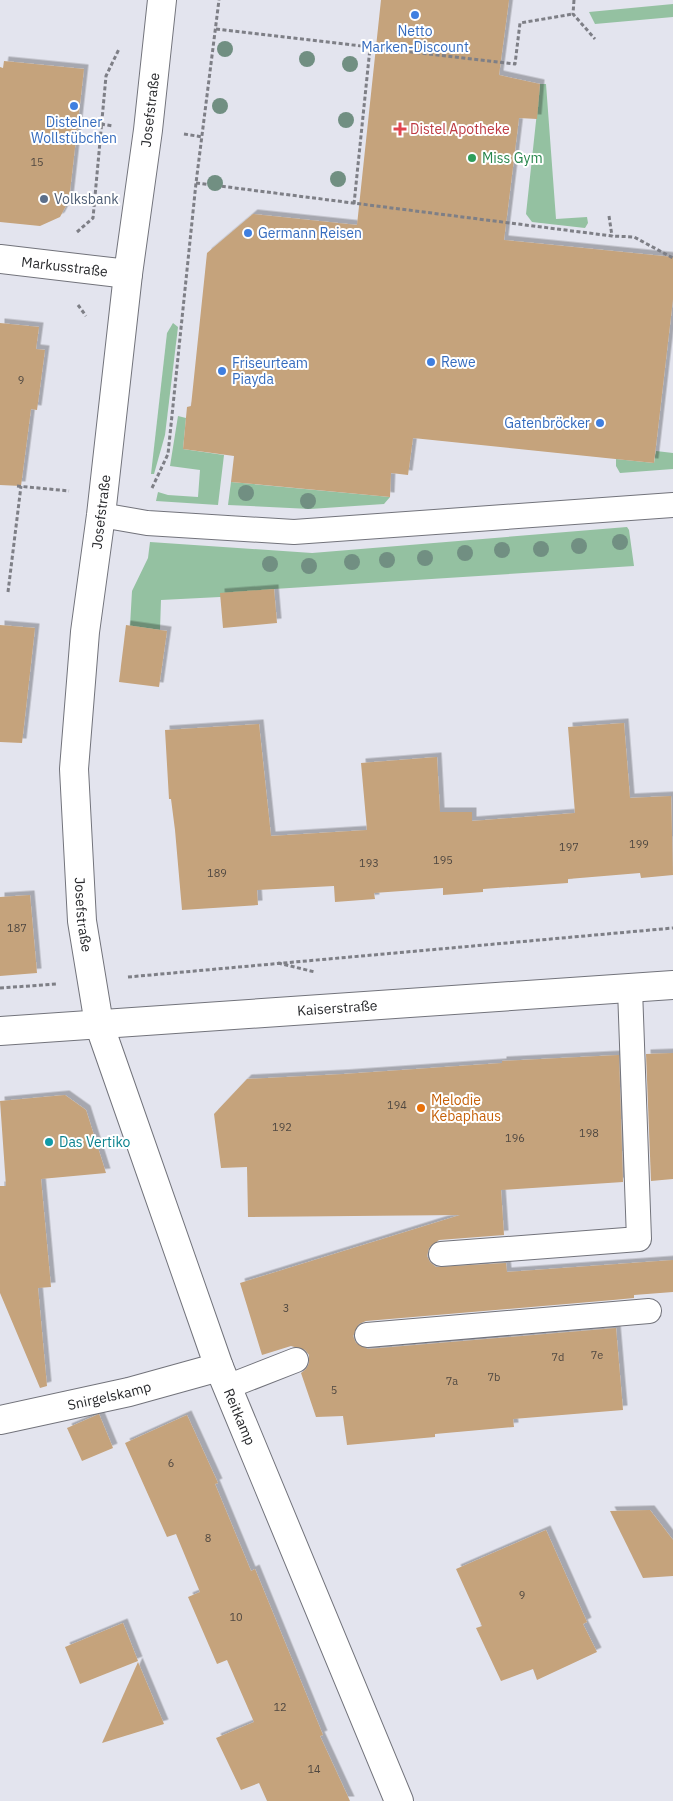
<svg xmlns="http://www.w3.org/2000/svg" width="673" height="1801" viewBox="0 0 673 1801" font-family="'IBM Plex Sans',sans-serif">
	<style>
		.green { fill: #94c1a1 }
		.building { fill: #c5a37c; filter: url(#shadow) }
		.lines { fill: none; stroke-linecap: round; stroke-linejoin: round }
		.lane-casing { stroke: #72737b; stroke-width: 26 }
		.street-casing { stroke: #72737b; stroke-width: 30 }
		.secondary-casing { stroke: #72737b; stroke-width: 30 }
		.path { stroke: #7e7f86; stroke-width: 3; stroke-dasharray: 4 2.5; stroke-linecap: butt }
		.lane { stroke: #fff; stroke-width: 24 }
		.street { stroke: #fff; stroke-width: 28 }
		.secondary { stroke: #fff; stroke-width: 28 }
		.tree { fill: #718f82 }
		.shop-dot { fill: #3f7fe0; stroke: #fff; stroke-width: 2 }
		.health-dot { fill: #e0444e; stroke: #fff; stroke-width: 2 }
		.leisure-dot { fill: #2e9e5b; stroke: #fff; stroke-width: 2 }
		.service-dot { fill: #5c6f8a; stroke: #fff; stroke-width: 2 }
		.food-dot { fill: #e8710a; stroke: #fff; stroke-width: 2 }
		.culture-dot { fill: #0f9aa8; stroke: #fff; stroke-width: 2 }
		.labels { text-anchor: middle; stroke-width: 4; stroke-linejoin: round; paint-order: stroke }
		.number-label { font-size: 11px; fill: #504841 }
		.shop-label { font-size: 14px; fill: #366cbe; stroke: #fff; text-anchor: start }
		.street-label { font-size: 14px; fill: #292a2d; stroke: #fff }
		.health-label { font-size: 14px; fill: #be3a42; stroke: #fff; text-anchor: start }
		.leisure-label { font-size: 14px; fill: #27864d; stroke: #fff; text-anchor: start }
		.service-label { font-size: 14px; fill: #4e5e75; stroke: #fff; text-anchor: start }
		.food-label { font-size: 14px; fill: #c56008; stroke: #fff; text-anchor: start }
		.culture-label { font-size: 14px; fill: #0d838f; stroke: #fff; text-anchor: start }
	</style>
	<defs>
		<filter id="shadow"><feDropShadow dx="4.5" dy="-4.5" stdDeviation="0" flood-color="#0004"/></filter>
	</defs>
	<rect width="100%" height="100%" fill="#e3e4ee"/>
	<!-- green -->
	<g class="green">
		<path d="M673 4V17L595 24 589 12Z"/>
		<path d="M540 84H546L556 219 587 217 588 223 585 228 532 222 526 214Z"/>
		<path d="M173 323 178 327 165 435 154 474H151L167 333Z"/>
		<path d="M178 416 186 418 183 449 224 455 218 505 156 501 158 492 168 495 198 497 200 470 170 466Z"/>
		<path d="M656 451 673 453V469L620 473 616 466V459L654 463Z"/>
		<path d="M231 482 390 497 384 504 310 509 228 505Z"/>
		<path d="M627 527 629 530 634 566 274 589 220 597 161 600 160 630 130 626 132 591 148 558 150 542 312 553Z"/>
	</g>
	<!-- building -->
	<g class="building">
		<path d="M381 0H509L499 75 540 84 537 119 519 118 504 240 673 257V299L654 463 413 438 408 475 391 473 390 497 231 482 234 456 183 449 187 407 191 406 207 253 253 214 357 225Z"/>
		<path d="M4 61 84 69 69 200 60 217 40 226 0 222V67L3 68Z"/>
		<path d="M0 323 39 327 36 349 45 350 37 410 31 409 21 486 0 485Z"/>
		<path d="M274 589 277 623 223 628 220 593Z"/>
		<path d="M0 625 35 628 22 743 0 742Z"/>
		<path d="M126 625 167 631 159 687 119 682Z"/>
		<path d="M624 723 630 798 671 796 673 875 641 878 640 873 568 879V883L483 889V892L443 895V888L374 893 375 899 335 902 334 886 257 890 258 905 182 910 175 830 171 799H169L165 730 259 724 271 836 367 830 361 763 437 757 440 812H472V821L575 813 568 727Z"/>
		<path d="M30 895 37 973 0 976V897Z"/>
		<path d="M673 1053V1179L651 1181 646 1054Z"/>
		<path d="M619 1055 623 1182 501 1190 504 1235 439 1240 429 1248 427 1256 430 1262 436 1267 506 1263 507 1272 673 1260V1292L634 1295V1298L613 1300 366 1321 359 1324 353 1336 356 1343 368 1349 616 1328 623 1410 513 1419 514 1427 435 1434V1437L347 1445 343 1416 316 1417 301 1373 306 1369 309 1363V1355L305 1350 291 1346 262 1355 240 1283 460 1215 248 1217 247 1167 221 1168 214 1114 247 1079 344 1074 502 1063V1061Z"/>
		<path d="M65 1095 86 1110 106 1173 41 1179 51 1287 38 1288 47 1386 40 1388 0 1293V1186H6L0 1101Z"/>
		<path d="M99 1414 113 1448 82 1461 67 1428Z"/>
		<path d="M187 1415 218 1483 215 1484 251 1571 255 1569 323 1735 320 1736 350 1801H267L259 1783 241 1790 216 1738 254 1722 227 1660 217 1664 188 1597 200 1592 176 1534 167 1537 125 1443Z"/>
		<path d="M650 1510 673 1540V1576L643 1578 610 1511Z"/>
		<path d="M546 1530 587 1622 583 1624 597 1652 537 1680 533 1669 501 1681 476 1628 482 1626 456 1569Z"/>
		<path d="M123 1623 138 1661 80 1684 65 1647Z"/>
		<path d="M138 1662 164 1724 102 1743Z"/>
	</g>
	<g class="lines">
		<!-- lane casing -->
		<g class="lane-casing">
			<g id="lane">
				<path d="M101 515 147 523 294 532 673 505"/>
				<path d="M441 1254 639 1239 630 989"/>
				<path d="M367 1335 649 1311"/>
				<path d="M227 1387 296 1360"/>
			</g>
		</g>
		<!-- street casing -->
		<g class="street-casing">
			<g id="street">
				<path id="s1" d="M162 0 148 130 128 274 101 515 85 632 74 769 82 921 99 1024 219 1367 399 1801"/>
				<path id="s2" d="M0 259 128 274"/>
				<path id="s3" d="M0 1420 129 1392 219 1367"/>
			</g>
		</g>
		<!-- secondary casing -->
		<g class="secondary-casing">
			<g id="secondary">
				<path id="s4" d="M0 1031 673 985"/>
			</g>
		</g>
		<!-- path -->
		<g class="path">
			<path d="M574 0 573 14 595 39"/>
			<path d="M216 29 515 64 520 23 573 14"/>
			<path d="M101 124 113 126"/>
			<path d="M184 134 203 137"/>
			<path d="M196 183 612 236 634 237 673 258"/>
			<path d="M354 204 370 48"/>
			<path d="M609 216 612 236"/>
			<path d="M77 232 93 218 106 76 119 49"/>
			<path d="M78 305 86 316"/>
			<path d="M17 486 69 491"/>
			<path d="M152 488 168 454 196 183 219 0"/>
			<path d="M8 592 21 486"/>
			<path d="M278 963 315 972"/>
			<path d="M128 977 673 928"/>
			<path d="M0 988 57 984"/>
		</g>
		<!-- lane -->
		<use href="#lane" class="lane"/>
		<!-- street -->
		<use href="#street" class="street"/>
		<!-- secondary -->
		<use href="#secondary" class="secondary"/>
	</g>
	<!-- trees -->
	<g class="tree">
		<circle cx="225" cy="49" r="8"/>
		<circle cx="307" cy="59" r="8"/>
		<circle cx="350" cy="64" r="8"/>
		<circle cx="220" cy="106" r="8"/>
		<circle cx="346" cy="120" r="8"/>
		<circle cx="338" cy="179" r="8"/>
		<circle cx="215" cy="183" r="8"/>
		<circle cx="246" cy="493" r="8"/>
		<circle cx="308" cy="501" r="8"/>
		<circle cx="620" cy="542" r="8"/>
		<circle cx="579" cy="546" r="8"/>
		<circle cx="541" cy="549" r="8"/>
		<circle cx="502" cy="550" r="8"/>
		<circle cx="465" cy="553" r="8"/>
		<circle cx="425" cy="558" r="8"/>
		<circle cx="387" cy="560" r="8"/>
		<circle cx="352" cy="562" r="8"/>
		<circle cx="270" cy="564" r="8"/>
		<circle cx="309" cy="566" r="8"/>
	</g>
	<!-- markers -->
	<g class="shop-dot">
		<circle cx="415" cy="15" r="5"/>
		<circle cx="74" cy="106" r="5"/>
		<circle cx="248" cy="233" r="5"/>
		<circle cx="431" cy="362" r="5"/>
		<circle cx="222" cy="371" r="5"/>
		<circle cx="600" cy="423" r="5"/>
	</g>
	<path class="health-dot" d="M397.5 121.5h5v5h5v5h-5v5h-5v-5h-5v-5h5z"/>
	<circle class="leisure-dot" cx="472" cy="158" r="5"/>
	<circle class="service-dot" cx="44" cy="199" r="5"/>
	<circle class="food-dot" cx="421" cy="1108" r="5"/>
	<circle class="culture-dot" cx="49" cy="1142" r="5"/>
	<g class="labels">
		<!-- number labels -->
		<g class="number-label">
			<text x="37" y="166">15</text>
			<text x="21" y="384">9</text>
			<text x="639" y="848">199</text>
			<text x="569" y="851">197</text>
			<text x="443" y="864">195</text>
			<text x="369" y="867">193</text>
			<text x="217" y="877">189</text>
			<text x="17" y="932">187</text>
			<text x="397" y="1109">194</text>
			<text x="282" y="1131">192</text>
			<text x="589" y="1137">198</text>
			<text x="515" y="1142">196</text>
			<text x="286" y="1312">3</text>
			<text x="597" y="1359">7e</text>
			<text x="558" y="1361">7d</text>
			<text x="494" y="1381">7b</text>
			<text x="452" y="1385">7a</text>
			<text x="334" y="1394">5</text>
			<text x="171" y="1467">6</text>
			<text x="208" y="1542">8</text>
			<text x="522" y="1599">9</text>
			<text x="236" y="1621">10</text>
			<text x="280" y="1711">12</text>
			<text x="314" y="1773">14</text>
		</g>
		<!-- shop labels -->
		<g class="shop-label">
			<text x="415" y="36" text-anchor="middle">Netto<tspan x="415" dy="16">Marken-Discount</tspan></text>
			<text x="74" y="127" text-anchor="middle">Distelner<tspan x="74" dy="16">Wollstübchen</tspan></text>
			<text x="258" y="238">Germann Reisen</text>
			<text x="441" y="367">Rewe</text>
			<text x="232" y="368">Friseurteam<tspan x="232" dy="16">Piayda</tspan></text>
			<text x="590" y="428" text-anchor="end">Gatenbröcker</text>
		</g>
		<!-- street labels -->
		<g class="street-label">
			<text transform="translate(150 110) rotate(-83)" y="5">Josefstraße</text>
			<text dy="5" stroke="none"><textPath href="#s2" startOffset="65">Markusstraße</textPath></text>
			<text transform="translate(101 512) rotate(-83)" y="5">Josefstraße</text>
			<text dy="5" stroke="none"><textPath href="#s1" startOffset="920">Josefstraße</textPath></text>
			<text dy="5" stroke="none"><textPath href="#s4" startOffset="338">Kaiserstraße</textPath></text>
			<text dy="5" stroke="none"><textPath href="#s3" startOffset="112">Snirgelskamp</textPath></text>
			<text dy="5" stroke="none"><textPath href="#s1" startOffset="1448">Reitkamp</textPath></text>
		</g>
		<!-- health labels -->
		<g class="health-label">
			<text x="410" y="134">Distel Apotheke</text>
		</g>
		<!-- leisure labels -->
		<g class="leisure-label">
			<text x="482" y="163">Miss Gym</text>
		</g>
		<!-- service labels -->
		<g class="service-label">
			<text x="54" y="204">Volksbank</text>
		</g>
		<!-- food labels -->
		<g class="food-label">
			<text x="431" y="1105">Melodie<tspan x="431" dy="16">Kebaphaus</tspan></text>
		</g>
		<!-- culture labels -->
		<g class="culture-label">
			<text x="59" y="1147">Das Vertiko</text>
		</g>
	</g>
</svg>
